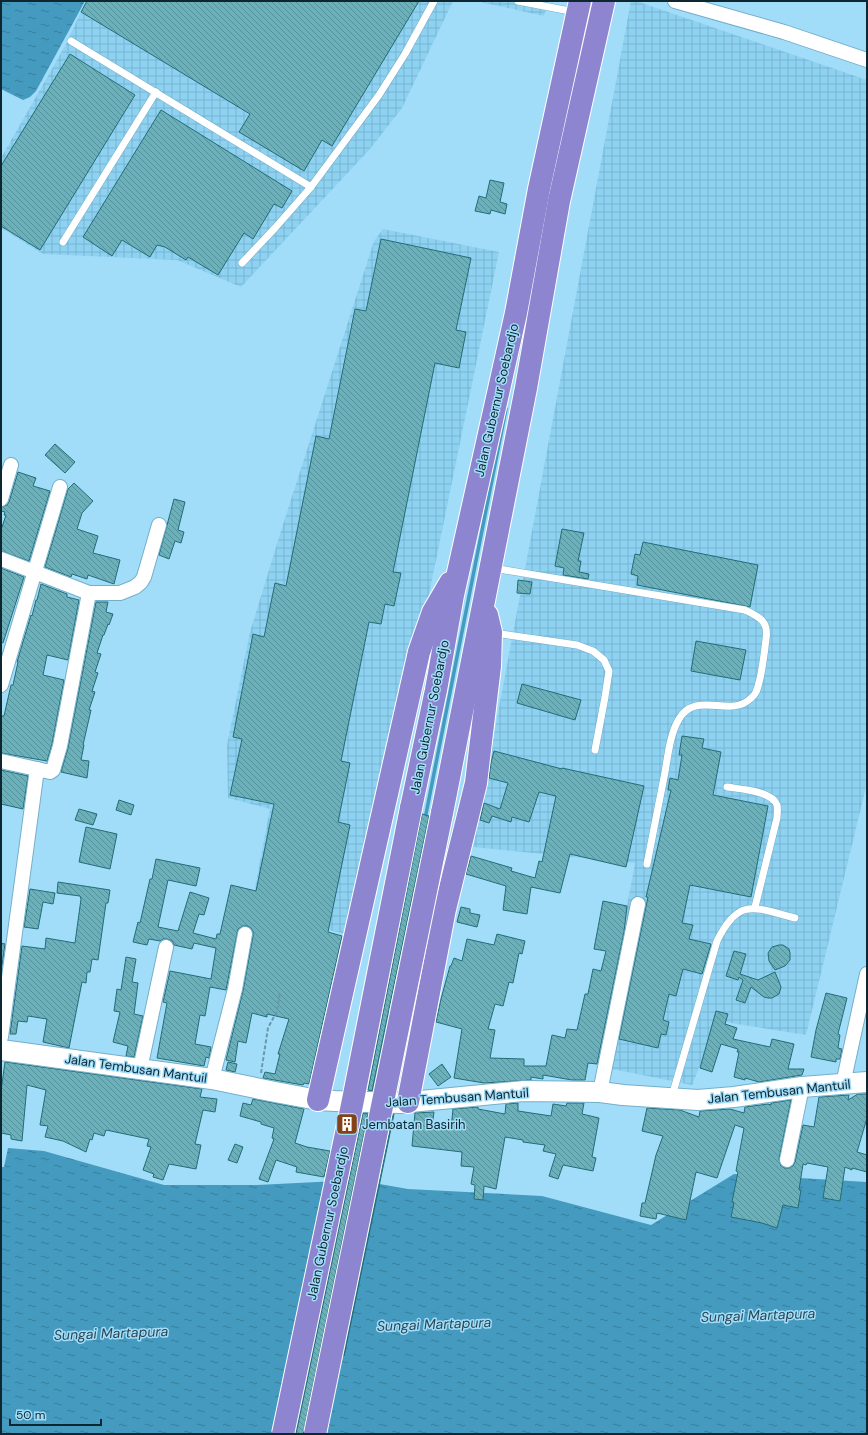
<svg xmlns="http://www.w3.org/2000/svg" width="868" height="1435" viewBox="0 0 868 1435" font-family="'DM Sans',sans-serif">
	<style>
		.industrial { fill: url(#industrial-grid) }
		.water { fill: url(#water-ripples) }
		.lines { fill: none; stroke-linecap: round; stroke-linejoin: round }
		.stream { stroke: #449bbf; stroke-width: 3.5 }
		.building { fill: url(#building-back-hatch); stroke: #226d78 }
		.lane-casing { stroke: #74afca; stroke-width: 8 }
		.street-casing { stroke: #74afca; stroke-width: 16 }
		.secondary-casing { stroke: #74afca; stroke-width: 22 }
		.highway-casing { stroke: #fff; stroke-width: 24 }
		.path { stroke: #6a99ae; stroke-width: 2; stroke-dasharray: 4 2; stroke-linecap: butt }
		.lane { stroke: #fff; stroke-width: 7 }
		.street { stroke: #fff; stroke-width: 14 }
		.secondary { stroke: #fff; stroke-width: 20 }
		.highway { stroke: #8e85d1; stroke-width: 22 }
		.highway-bridge-casing { stroke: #fff; stroke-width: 24; stroke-linecap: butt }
		.highway-bridge { stroke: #8e85d1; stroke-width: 22 }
		.labels { text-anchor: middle; stroke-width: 3; stroke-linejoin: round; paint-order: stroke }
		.street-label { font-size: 13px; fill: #0d2630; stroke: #a1ddf9 }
		.poi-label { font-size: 13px; fill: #0d2630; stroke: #a1ddf9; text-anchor: start }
		.water-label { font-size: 14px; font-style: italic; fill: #2c4653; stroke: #a1ddf9 }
	</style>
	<defs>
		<pattern id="industrial-grid" width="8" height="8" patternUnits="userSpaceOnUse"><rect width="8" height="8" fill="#8ed2f2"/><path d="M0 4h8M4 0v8" fill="none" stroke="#79b4d0"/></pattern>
		<pattern id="water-ripples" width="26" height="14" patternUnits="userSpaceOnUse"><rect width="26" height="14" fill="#449bbf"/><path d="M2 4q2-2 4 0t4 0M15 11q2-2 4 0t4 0" fill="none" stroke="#377e9c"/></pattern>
		<pattern id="building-back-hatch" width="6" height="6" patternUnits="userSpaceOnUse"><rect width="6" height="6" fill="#6ab1bc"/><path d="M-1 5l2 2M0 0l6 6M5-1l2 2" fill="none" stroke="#569099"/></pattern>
	</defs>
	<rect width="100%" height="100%" fill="#a1ddf9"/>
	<!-- industrial -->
	<g class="industrial">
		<path d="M86 1H453L402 108 370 149 241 287 177 260 43 254 1 228V158L65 46Z"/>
		<path d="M476 1H548L544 16Z"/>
		<path d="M631 1H636L867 80V783L806 1035 718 1021 692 1085 597 1066 635 863 473 847Z"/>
		<path d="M383 229 499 252 397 751 352 935 250 914 270 809 228 798 227 745 250 632 280 534 374 241Z"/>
	</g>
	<!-- water -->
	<g class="water">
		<path d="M1 1H85L36 91 30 97 23 100 1 89Z"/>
		<path d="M8 1148 44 1151 164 1185H257L357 1180 408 1189 542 1196 651 1225 734 1174 867 1182V1434H1V1167H4Z"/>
	</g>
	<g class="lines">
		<!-- stream -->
		<g class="stream">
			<path d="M589 12 591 1"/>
			<path d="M561 143 571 96"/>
			<path d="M539 248 542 233"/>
			<path d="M425 819 506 409"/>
			<path d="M372 1096 388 1014"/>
			<path d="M368 1122 370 1108"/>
		</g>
	</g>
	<!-- building -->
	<g class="building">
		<path d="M87 1H419L332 146 322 140 304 171 239 132 250 114 81 12Z"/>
		<path d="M70 54 135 95 40 250 1 226V166Z"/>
		<path d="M161 110 292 191 282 208 274 204 253 239 244 233 218 275 188 257 186 260 165 247 157 245 150 257 122 240 112 256 83 237Z"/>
		<path d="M490 180 504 183 500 202 507 204 505 214 491 210 490 214 475 211 479 196 486 198Z"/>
		<path d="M381 239 471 258 456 330 466 332 459 368 435 363 393 572 401 573 394 606 385 604 381 624 369 622 341 761 350 763 338 822 350 825 328 932 342 936 309 1084 304 1083 303 1085 263 1078 265 1072 275 1074 280 1054H278L289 1019 267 1014V1017L252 1013 246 1043 238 1041 235 1062 226 1060 243 991 253 936V932L251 928 247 926H243L238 929 226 990 210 987 205 1016 200 1015 195 1044 211 1047 209 1058 206 1057 204 1066 157 1058 167 1003 163 1002 170 971 211 979 216 948 194 943 192 949 174 945 172 941 167 939H163L160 941 149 939 147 945 133 942 138 922 140 923 150 879H152L156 859 200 868 196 886 168 880 158 927 178 931 190 892 209 898 204 915 199 914 193 933 216 939 217 934H220L231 885 256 891 274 804 230 795 242 739 233 737 253 634 264 637 275 583 286 586 316 436 329 439 355 309 366 311Z"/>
		<path d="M55 444 75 462 65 473 45 455Z"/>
		<path d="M18 472 36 478 33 486 50 491 29 561 1 551V530L6 515H4L5 512 1 511V507L7 505 9 502Z"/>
		<path d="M74 483 93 501 82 513 77 529 98 536 93 553 120 560 114 584 88 575 87 579 72 574 71 577 45 567 68 489Z"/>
		<path d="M174 499 185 502 178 530 184 532 181 543 175 541 169 559 159 555Z"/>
		<path d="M562 529 584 533 578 561H581L579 572 589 574 588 579 563 575 564 568 555 566Z"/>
		<path d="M643 542 758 565 750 607 637 585 638 576 631 574 635 554 640 555Z"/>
		<path d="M1 568 24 577 3 643 1 642Z"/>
		<path d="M518 580 532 582 530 594 517 593Z"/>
		<path d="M41 584 67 594V597L79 600 68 660 47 655 43 675 64 680 52 744 47 761 1 753V716H4L11 685H13L18 662H17L31 615 32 616 36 600H37Z"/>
		<path d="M96 602H108L106 612 113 614 109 625 108 624 104 635H103L97 653 101 654 95 672 98 673 92 691 95 692 89 710H91L83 745H84L81 760 89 761 87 778 61 772 68 748Z"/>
		<path d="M696 641 746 650 740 680 691 671Z"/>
		<path d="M522 684 581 700 575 720 517 703Z"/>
		<path d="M682 736 704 739 702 748 721 752 713 795 768 806 751 897 690 885 682 923 693 925 689 939 711 944 702 974 683 969 676 996 669 994 663 1020 669 1022 666 1035 661 1034 658 1048 619 1039 648 897H646L671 790H668L670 778 678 780 682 755H679Z"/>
		<path d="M494 751 562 769V768L644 786 626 867 570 854 560 893 531 887 527 914 503 910 506 886 466 874 471 856 512 868 511 871 535 878 539 861 542 862 556 796 539 792 529 822 512 817 511 822 492 816 489 823 480 820 484 803 500 809 508 783 489 778 491 763Z"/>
		<path d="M1 770 28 776 23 809 1 804Z"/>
		<path d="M119 800 134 805 131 815 116 810Z"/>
		<path d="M79 809 97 814 93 825 75 820Z"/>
		<path d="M422 814 429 816 372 1091 368 1090Z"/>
		<path d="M86 827 117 834 110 869 79 862Z"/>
		<path d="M58 882 110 890 108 903H106L98 960 92 959 90 972H87L86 983 82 982 69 1048 43 1042 47 1019 28 1016 27 1022 18 1021 16 1034H10L22 946 45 949 46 938 75 943 81 899 80 896 57 893Z"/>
		<path d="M30 889 55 893 53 904 43 902 38 929 24 927Z"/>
		<path d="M603 901 627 906 624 932 597 1064 588 1063 585 1080H572L543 1075V1079L531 1077V1080L484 1083 454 1078 462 1029 436 1022 441 999 450 966H451L454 958 462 961 467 939 494 945 497 934 525 941 522 954 519 953 513 983 509 982 503 1006 495 1004 488 1029 495 1030 490 1058 524 1059V1066H546L552 1035 565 1038 567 1029 577 1030 585 994H588L593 969 601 971 606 951 594 949Z"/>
		<path d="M461 907 470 909V913L480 915 477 927 457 922Z"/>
		<path d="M1 943 5 944 1 973Z"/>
		<path d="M779 945H783L789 949 790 953V960L785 966 775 970 769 961 768 953 772 947Z"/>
		<path d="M734 951 746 954 740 974 758 980 775 972 781 987 779 994 772 998H768L764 997 751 987 745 1003 736 1000 743 980 739 977 738 980 726 976Z"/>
		<path d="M126 957 136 959 132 982 138 983 134 1014 143 1016 134 1057 126 1056 128 1046 113 1042 120 1012 114 1011 117 989 121 990Z"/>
		<path d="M826 993 847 998 838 1034 840 1035 838 1048 842 1049 840 1059H836V1062L811 1057 816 1030Z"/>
		<path d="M716 1011 728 1014 725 1024 737 1028 733 1039 770 1047 772 1039 794 1044 788 1069H804L802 1075 759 1082 745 1078V1080L734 1077 739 1052H737L738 1049 721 1044 712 1072 700 1068Z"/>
		<path d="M5 1062 202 1089 200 1097 217 1099 215 1112 203 1110 195 1144 201 1145 196 1169 169 1164 163 1180 153 1177 154 1174 143 1170 151 1147 147 1146 149 1139 106 1130 104 1136 94 1133 92 1140 90 1139 86 1152 63 1141 45 1137 48 1126 40 1125 46 1090 27 1085 22 1141 11 1139V1135L1 1133V1091Z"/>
		<path d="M228 1062 237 1064 235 1072 226 1070Z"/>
		<path d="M442 1064 451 1077 438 1086 429 1074Z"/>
		<path d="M858 1094H867V1118L857 1152 867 1155V1172L852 1168V1170L845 1167 840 1201 823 1198 828 1167 807 1163 806 1165 803 1164 799 1190H801L798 1208 783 1205 777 1228 762 1223 731 1217 734 1203 732 1202 738 1172 736 1171 744 1128 735 1125 717 1178 696 1172 686 1220 657 1213 656 1219 640 1216 642 1203H645L656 1155 663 1136 642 1131 647 1108 680 1110 699 1117 700 1111 730 1109 744 1113 745 1107 768 1104 771 1105V1103L791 1100 779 1159 781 1166 785 1168H789L793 1166 795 1162 803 1125 814 1127 819 1097 849 1095 848 1100Z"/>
		<path d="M253 1099 304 1109 295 1143 307 1147 330 1151 324 1177 296 1172 297 1167 276 1160 268 1182 259 1179 274 1139 272 1138 274 1128 261 1124V1122L240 1116 243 1103 251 1105Z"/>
		<path d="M518 1103V1111L551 1116 553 1104 566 1106 567 1103H584L582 1114 599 1118 592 1157 596 1158 593 1171 563 1165 558 1179 549 1176 556 1154 543 1151 545 1145 523 1142V1140L505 1137 496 1189 484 1186 483 1200 474 1199 475 1185 471 1184 474 1167 461 1166 462 1152 412 1146 415 1113 434 1112 432 1126 451 1128 453 1109 478 1107V1109L505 1114 506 1104Z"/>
		<path d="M363 1113 368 1114 303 1434H296Z"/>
		<path d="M393 1114H394L344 1356Z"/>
		<path d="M235 1144 243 1147 237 1163 228 1160Z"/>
	</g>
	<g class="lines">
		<!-- lane casing -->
		<g class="lane-casing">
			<g id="lane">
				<path d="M518 1 575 12"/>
				<path d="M71 41 311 187"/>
				<path d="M63 242 156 92"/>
				<path d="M242 263 275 228 311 187 379 95 405 54 434 1"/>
				<path d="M493 568 745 610C759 617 769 621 766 639 764 654 762 678 756 692 755 695 752 697 750 699 730 718 696 690 679 719 670 734 668 755 665 772 659 802 653 833 647 864"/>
				<path d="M494 633 577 645 593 651 604 660 609 671 605 697 595 750"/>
				<path d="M727 787C740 789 772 791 777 805 778 809 777 814 777 818L755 907"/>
				<path d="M672 1096 717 941C739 896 755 908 795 918"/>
			</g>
		</g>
		<!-- street casing -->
		<g class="street-casing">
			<g id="street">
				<path d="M675 1 784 32 867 60"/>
				<path d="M1 499 11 465"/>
				<path d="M1 559 89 593H120L135 587 141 582 144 577 159 525"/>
				<path d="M1 685 60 487"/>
				<path d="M1 761 50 772 53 770 60 746 89 593"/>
				<path d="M1 1037 37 769"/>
				<path d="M140 1069 166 947"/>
				<path d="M212 1079 235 989 245 934"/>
				<path d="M843 1084 867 974"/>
				<path d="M600 1092 638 904"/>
				<path d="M787 1160 802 1087"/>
			</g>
		</g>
		<!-- secondary casing -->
		<g class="secondary-casing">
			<path id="secondary" d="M1 1050 212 1079 275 1092 318 1100 335 1101 400 1103 524 1091 600 1092 623 1095 698 1100 734 1097 802 1087 867 1082"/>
		</g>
		<!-- highway casing -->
		<g class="highway-casing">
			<g id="highway">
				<path d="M411 808 436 690 453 595 516 313 539 189 580 1"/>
				<path d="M442 813 526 388 559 201 604 1"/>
				<path d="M318 1100 419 652 433 612 450 583"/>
				<path d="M408 1102 445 909 476 783 490 666 491 632 487 615"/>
			</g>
		</g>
		<!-- path -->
		<path class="path" d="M261 1073 268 1028 277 1011 280 992"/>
		<!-- lane -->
		<use href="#lane" class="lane"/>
		<!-- street -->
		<use href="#street" class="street"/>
		<!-- secondary -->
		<use href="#secondary" class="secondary"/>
		<!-- highway -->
		<use href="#highway" class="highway"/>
		<!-- highway-bridge casing -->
		<g class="highway-bridge-casing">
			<g id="highway-bridge">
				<path d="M283 1434 352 1105 411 808"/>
				<path d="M315 1434 442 813"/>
			</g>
		</g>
		<!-- highway-bridge -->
		<use href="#highway-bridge" class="highway-bridge"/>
	</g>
	<!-- icons -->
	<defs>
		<g id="building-square" transform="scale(1.15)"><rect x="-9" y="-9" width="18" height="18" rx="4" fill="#854117" stroke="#a1ddf9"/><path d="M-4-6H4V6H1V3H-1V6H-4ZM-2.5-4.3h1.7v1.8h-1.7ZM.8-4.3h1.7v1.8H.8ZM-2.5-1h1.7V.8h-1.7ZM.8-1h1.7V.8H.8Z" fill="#fff"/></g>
	</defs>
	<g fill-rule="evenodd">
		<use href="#building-square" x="347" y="1124"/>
	</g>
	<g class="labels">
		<!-- street labels -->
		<g class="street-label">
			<text transform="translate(496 400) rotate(-77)" y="5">Jalan Gubernur Soebardjo</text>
			<text transform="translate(429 717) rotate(-79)" y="5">Jalan Gubernur Soebardjo</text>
			<text transform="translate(136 1068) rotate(8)" y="5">Jalan Tembusan Mantuil</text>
			<text transform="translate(779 1091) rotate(-6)" y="5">Jalan Tembusan Mantuil</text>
			<text transform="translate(457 1097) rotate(-4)" y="5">Jalan Tembusan Mantuil</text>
			<text transform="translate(327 1223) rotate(-78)" y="5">Jalan Gubernur Soebardjo</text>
		</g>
		<!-- poi labels -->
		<g class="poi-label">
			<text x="362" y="1129">Jembatan Basirih</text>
		</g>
		<!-- water labels -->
		<g class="water-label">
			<text transform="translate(758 1315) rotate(-2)" y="5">Sungai Martapura</text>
			<text transform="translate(434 1324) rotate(-2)" y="5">Sungai Martapura</text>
			<text transform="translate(111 1333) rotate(-2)" y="5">Sungai Martapura</text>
		</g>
	</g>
	<!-- border -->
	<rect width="868" height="1435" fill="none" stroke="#0d2630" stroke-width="4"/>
	<!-- scale -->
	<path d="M10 1419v6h91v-6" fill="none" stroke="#0d2630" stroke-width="2"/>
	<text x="16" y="1419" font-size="12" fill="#0d2630" stroke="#a1ddf9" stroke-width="3" paint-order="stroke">50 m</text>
</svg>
